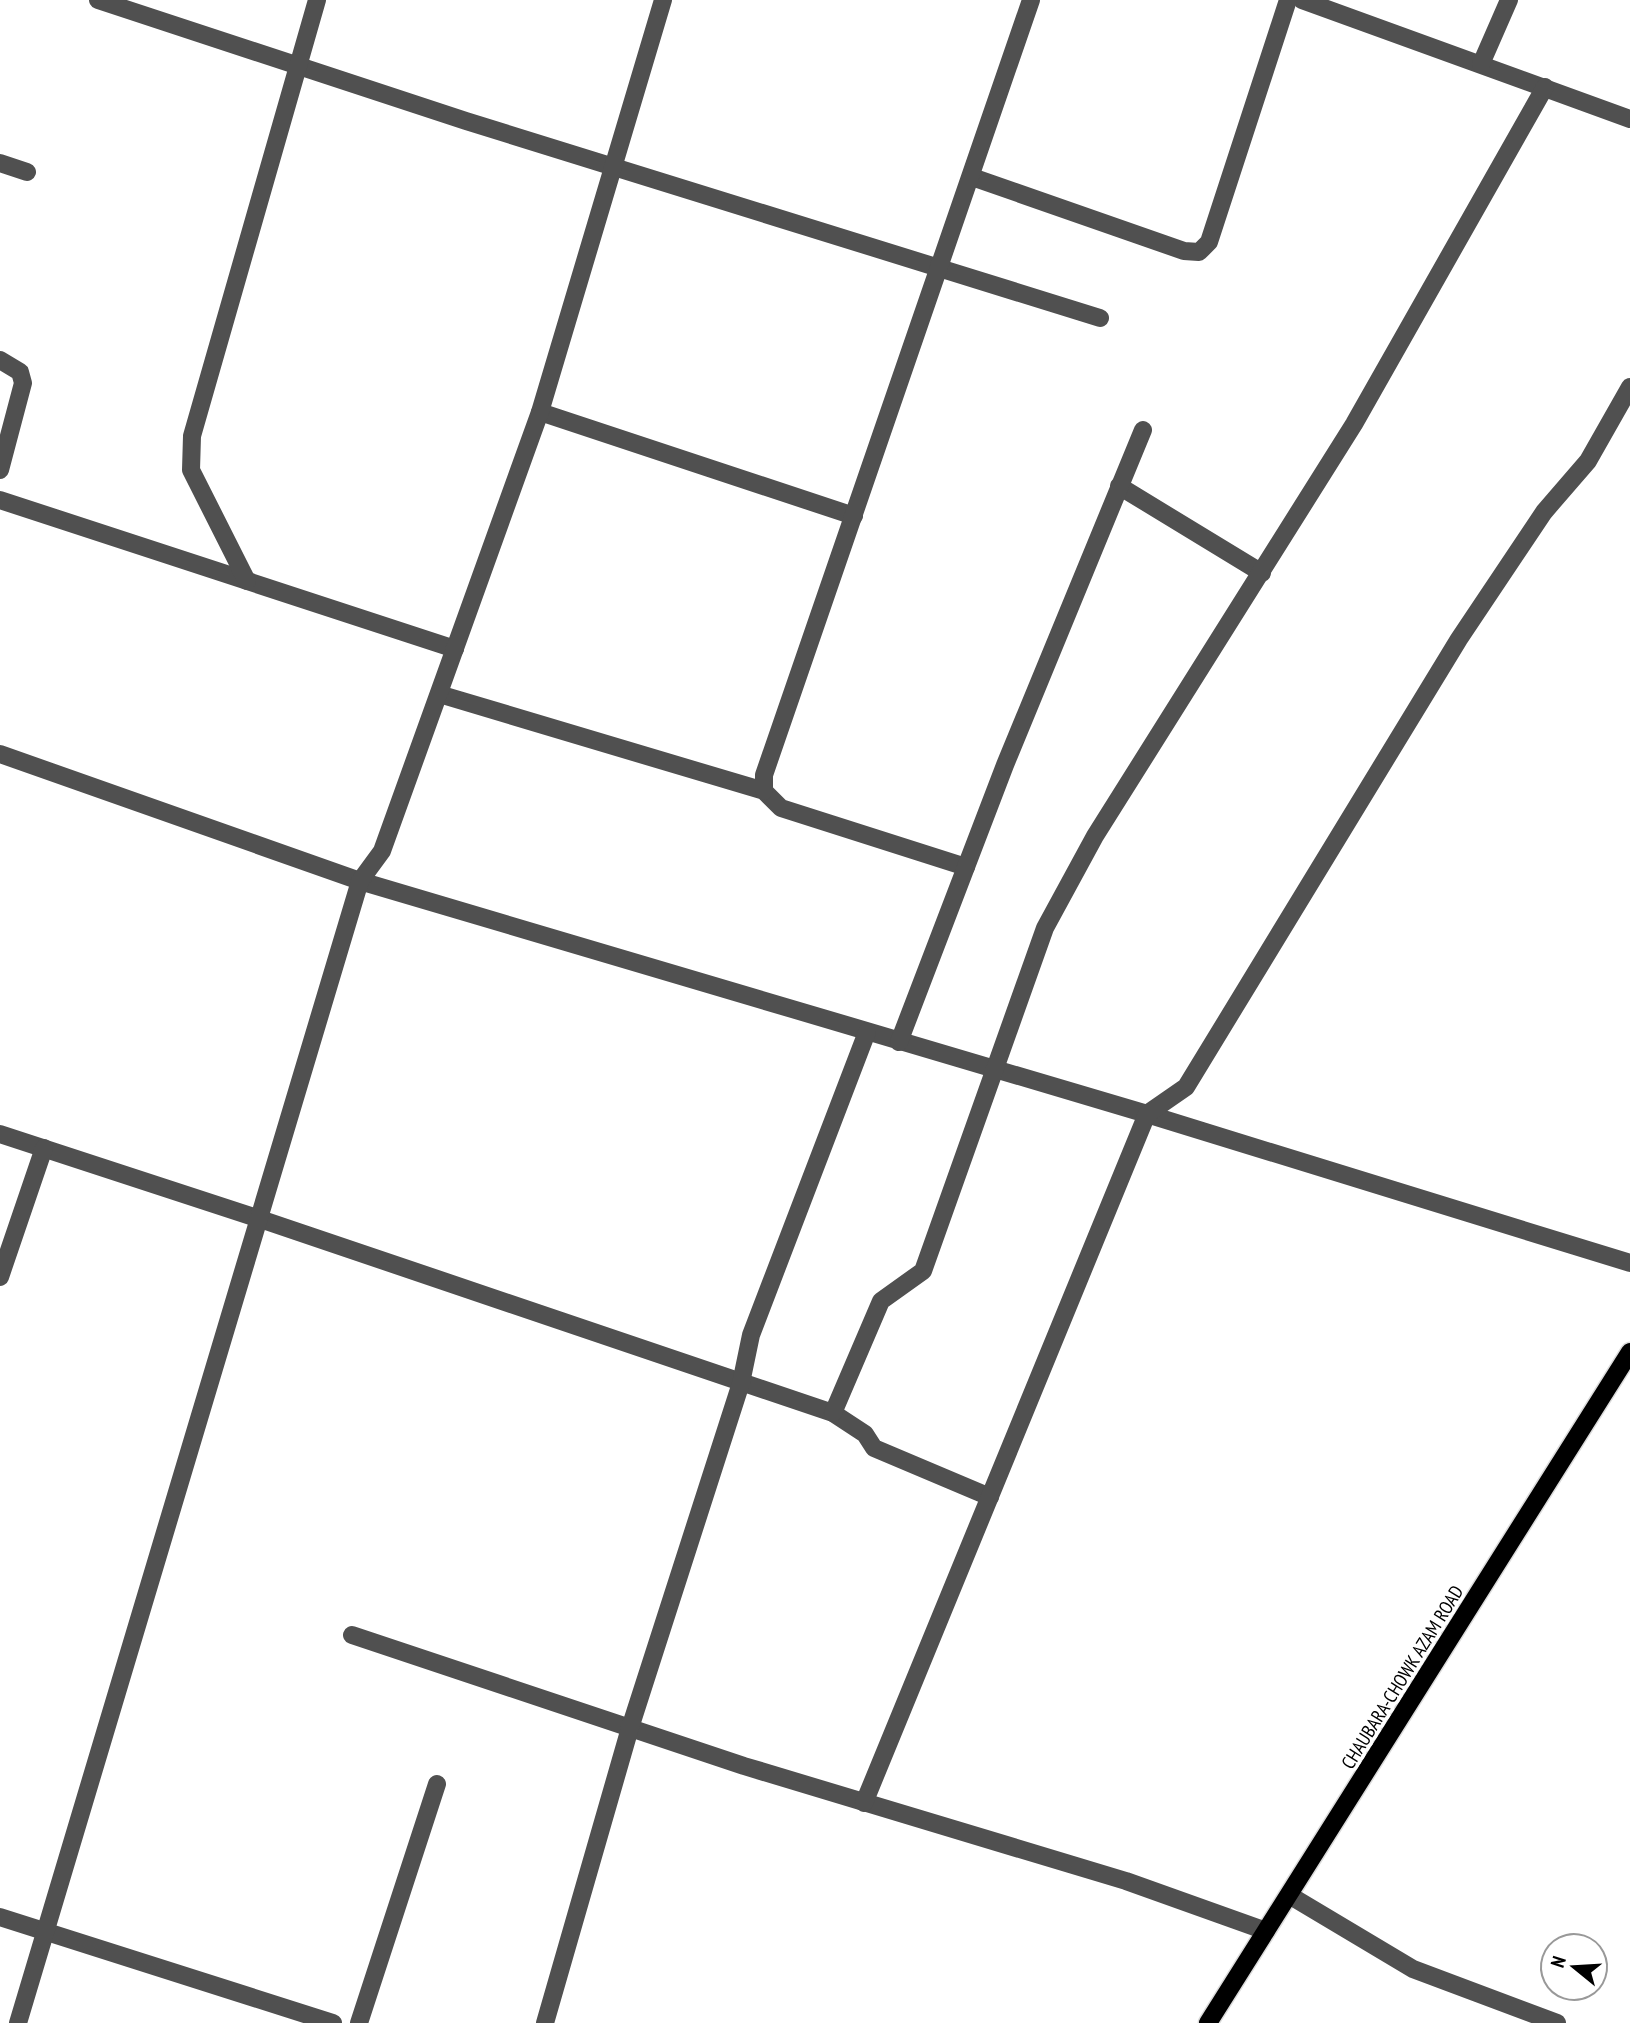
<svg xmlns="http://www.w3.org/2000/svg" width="1630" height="2023" viewBox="0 0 1630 2023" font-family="'PT Sans Narrow',sans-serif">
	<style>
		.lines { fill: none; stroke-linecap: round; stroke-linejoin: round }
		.major-casing { stroke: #dbdbdb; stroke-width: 21 }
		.minor { stroke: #505050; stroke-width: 18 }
		.major { stroke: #000; stroke-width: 18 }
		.labels { text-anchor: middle; stroke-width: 7; stroke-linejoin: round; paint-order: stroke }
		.street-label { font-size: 19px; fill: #000; stroke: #fff }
	</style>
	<rect width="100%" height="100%" fill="#fff"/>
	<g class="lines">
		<!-- major casing -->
		<g class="major-casing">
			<path id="major" d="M1208 2023 1630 1352"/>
		</g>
		<!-- minor -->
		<g class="minor">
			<path d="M98 0 466 121 1100 318"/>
			<path d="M1302 0 1630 119"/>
			<path d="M1481 64 1509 0"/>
			<path d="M0 163 27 172"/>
			<path d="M972 177 1184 251 1199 252 1209 242 1288 0"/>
			<path d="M0 360 20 372 23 383 0 470"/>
			<path d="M540 412 854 516"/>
			<path d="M1119 486 1262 573"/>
			<path d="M0 500 455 649"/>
			<path d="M247 581 191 470 192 436 317 0"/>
			<path d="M439 694 764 791 781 808 966 867"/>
			<path d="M0 754 360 881 1147 1114 1630 1263"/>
			<path d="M764 791V775L1031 0"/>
			<path d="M899 1042 1005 765 1143 430"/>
			<path d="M0 1134 260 1219 833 1413 865 1434 874 1448 990 1497"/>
			<path d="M0 1277 44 1148"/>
			<path d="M833 1413 881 1301 923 1271 1045 928 1095 836 1354 424 1545 87"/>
			<path d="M352 1635 744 1766 1126 1881 1266 1931"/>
			<path d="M864 1803 1147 1114 1186 1087 1459 639 1544 512 1588 461 1630 387"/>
			<path d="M1289 1895 1413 1969 1557 2023"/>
			<path d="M0 1917 333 2023"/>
			<path d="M18 2023 360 881 382 851 540 412 663 0"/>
			<path d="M359 2023 437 1784"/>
			<path d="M545 2023 630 1728 741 1383 751 1335 867 1032"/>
		</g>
		<!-- major -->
		<use href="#major" class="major"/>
	</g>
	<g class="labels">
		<!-- street labels -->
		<g class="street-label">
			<text transform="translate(1402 1677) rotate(-58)" y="7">CHAUBARA-CHOWK AZAM ROAD</text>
		</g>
	</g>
	<!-- north arrow -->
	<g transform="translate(1574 1967) rotate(288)"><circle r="33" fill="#ffffff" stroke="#999999" stroke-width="2"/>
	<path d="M0-5L12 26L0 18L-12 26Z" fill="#000000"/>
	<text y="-10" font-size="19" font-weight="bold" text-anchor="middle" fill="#000000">N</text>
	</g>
</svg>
